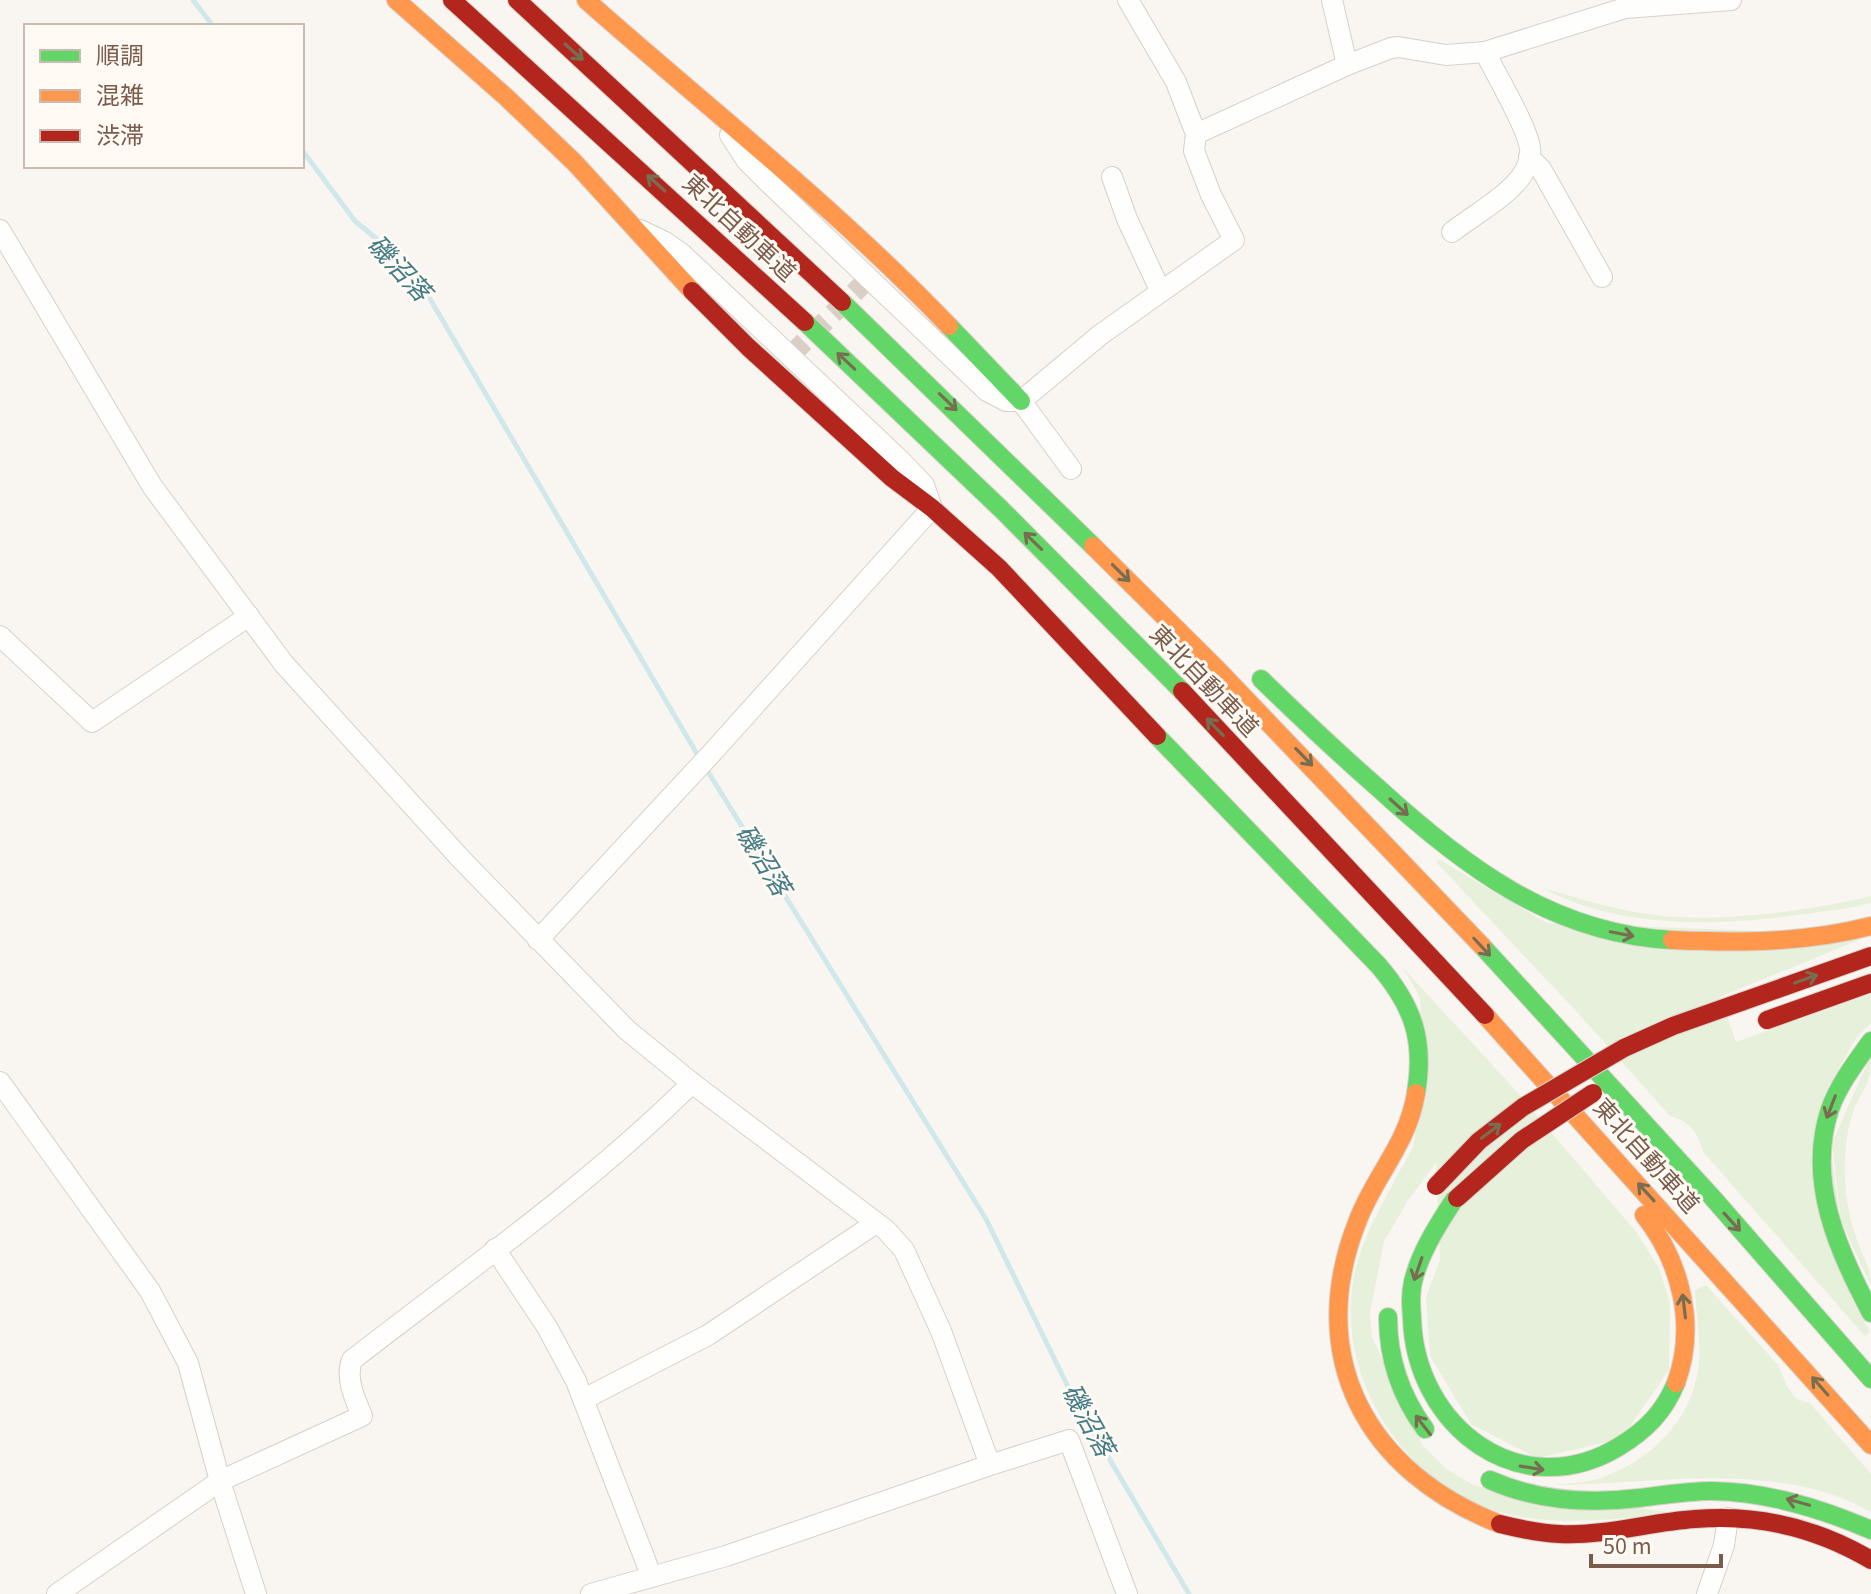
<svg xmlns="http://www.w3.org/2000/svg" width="1871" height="1594" viewBox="0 0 1871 1594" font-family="'Source Sans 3','Noto Sans JP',sans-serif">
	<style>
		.green { fill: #e7f0db }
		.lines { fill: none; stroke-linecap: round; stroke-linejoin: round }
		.stream { stroke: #d0e8ea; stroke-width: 5 }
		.street-tunnel { stroke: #d9cfc7; stroke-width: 20; stroke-dasharray: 20 10; stroke-linecap: butt }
		.street-casing { stroke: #d7d1cb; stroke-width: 22 }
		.fast-casing { stroke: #d9d2cb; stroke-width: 20 }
		.slow-casing { stroke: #d9d2cb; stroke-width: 20 }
		.jam-casing { stroke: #d9d2cb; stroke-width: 20 }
		.street { stroke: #fefefd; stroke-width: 20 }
		.fast { stroke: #63d668; stroke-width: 18 }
		.slow { stroke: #ff974d; stroke-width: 18 }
		.jam { stroke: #b3261e; stroke-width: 18 }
		.jam-bridge-casing { stroke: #dad1cc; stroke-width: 20; stroke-linecap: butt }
		.jam-bridge { stroke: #b3261e; stroke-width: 18 }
		.oneway { stroke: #776e51 }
		.labels { text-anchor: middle; stroke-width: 6; stroke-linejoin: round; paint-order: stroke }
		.street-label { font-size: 24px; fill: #7a5c4d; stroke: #fffaf3 }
		.water-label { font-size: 26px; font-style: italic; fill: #437c86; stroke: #fffaf3 }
	</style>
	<rect width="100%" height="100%" fill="#f9f5f0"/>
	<!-- green -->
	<g class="green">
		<path d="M1440 860 1547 923 1871 935 1720 997 1736 1042 1871 994V1023L1856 1038 1824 1095 1850 1295 1870 1332 1865 1336 1704 1153C1697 1133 1692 1122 1670 1116L1587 1023 1436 862Z"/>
		<path d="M1541 887C1581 900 1620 911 1662 916 1723 922 1811 911 1871 896V903C1849 909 1827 911 1805 914 1721 926 1617 930 1541 887Z"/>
		<path d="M1402 967 1510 1084 1637 1233 1659 1268 1670 1303 1669 1370 1621 1439 1537 1458 1471 1424 1430 1356 1426 1297 1440 1260 1436 1163 1409 1199 1384 1241 1370 1313 1372 1337 1423 1446 1446 1469 1475 1486 1674 1513C1619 1518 1573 1526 1517 1516 1413 1498 1336 1385 1353 1282 1359 1243 1379 1210 1397 1176 1402 1166 1410 1155 1414 1144 1417 1136 1422 1008 1420 999 1417 989 1408 977 1402 967Z"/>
		<path d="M1871 1055C1871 1085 1866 1082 1855 1107 1846 1129 1844 1156 1845 1180 1846 1199 1850 1222 1857 1240 1863 1257 1871 1267 1871 1286L1841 1221 1832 1143Z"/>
		<path d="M1706 1285 1778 1365 1787 1386 1796 1399 1810 1403 1871 1474V1512C1776 1459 1658 1484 1555 1485 1569 1483 1584 1483 1598 1479 1649 1462 1693 1421 1699 1364 1701 1340 1696 1314 1695 1290Z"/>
	</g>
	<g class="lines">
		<!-- stream -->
		<g class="stream">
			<path d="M193 0 213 26"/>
			<path d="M302 150 355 221 395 254 423 287 700 759"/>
			<path d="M705 767 986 1219 1073 1397 1189 1594"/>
		</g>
		<!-- street-tunnel -->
		<path class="street-tunnel" d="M790 356 869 278"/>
		<!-- street casing -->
		<g class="street-casing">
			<g id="street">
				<path d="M1332 0 1347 65"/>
				<path d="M1196 134 1347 65 1391 48 1398 47 1446 55 1485 52 1625 8 1731 0"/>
				<path d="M730 135 747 161 766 180 987 391 1006 401H1021L1100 335 1234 240 1211 195 1194 151 1196 134 1176 82 1128 0"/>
				<path d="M1529 157 1541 169 1602 277"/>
				<path d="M1112 177 1127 219 1160 290"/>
				<path d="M0 230 152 486 284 664 461 859 627 1030 692 1083 886 1230 904 1250 941 1331 990 1465"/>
				<path d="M1452 232C1472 216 1512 194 1524 172 1528 166 1531 155 1530 148 1527 126 1496 75 1485 52"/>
				<path d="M1021 401 1071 469"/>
				<path d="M0 636 92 722 249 616"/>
				<path d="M538 940 710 755 932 508 924 485 900 460 682 254 665 242 640 230"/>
				<path d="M0 1082 150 1291 188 1363 220 1481 256 1594"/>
				<path d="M495 1249 547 1327 576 1381 651 1575"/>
				<path d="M584 1399 708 1335 876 1223"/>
				<path d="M57 1594 220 1481 362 1416C355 1399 345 1378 352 1360 468 1270 588 1186 692 1083"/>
				<path d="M591 1594 726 1556 990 1465 1069 1440 1127 1594"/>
				<path d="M1707 1594 1724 1545 1728 1518"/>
			</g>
		</g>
		<!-- fast casing -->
		<g class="fast-casing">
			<g id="fast">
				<path d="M842 302 1093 546"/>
				<path d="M805 322 1001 509 1182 691"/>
				<path d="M949 326 1021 401"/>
				<path d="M1261 679C1299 716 1337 752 1377 787 1462 865 1552 934 1672 940"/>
				<path d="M1157 736 1379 966C1413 1006 1425 1040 1416 1093"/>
				<path d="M1482 946 1712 1197 1871 1379"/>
				<path d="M1871 1041C1856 1062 1839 1084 1830 1109 1806 1181 1838 1250 1871 1313"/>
				<path d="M1454 1200C1438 1225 1420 1252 1413 1282 1410 1294 1411 1306 1412 1318 1415 1427 1521 1507 1620 1446 1646 1430 1664 1412 1676 1383"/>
				<path d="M1388 1317C1388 1359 1400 1395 1425 1429"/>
				<path d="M1490 1480C1537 1501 1589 1504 1639 1498 1664 1495 1688 1491 1712 1491 1768 1492 1820 1508 1871 1530"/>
			</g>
		</g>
		<!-- slow casing -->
		<g class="slow-casing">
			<g id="slow">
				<path d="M396 0 506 97 575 163 692 291"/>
				<path d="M586 0C708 108 836 208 949 326"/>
				<path d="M1093 546 1216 668 1482 946"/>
				<path d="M1672 940C1738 943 1806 943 1871 926"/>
				<path d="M1485 1015 1871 1445"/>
				<path d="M1416 1093C1408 1144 1375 1175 1358 1220 1303 1357 1367 1473 1500 1524"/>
				<path d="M1644 1215C1681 1262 1697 1326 1676 1383"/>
			</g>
		</g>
		<!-- jam casing -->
		<g class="jam-casing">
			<g id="jam">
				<path d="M452 0 805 322"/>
				<path d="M517 0 842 302"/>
				<path d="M692 291 748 347 892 478 932 508 999 568 1157 736"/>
				<path d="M1182 691 1485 1015"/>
				<path d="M1741 1002 1871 956"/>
				<path d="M1767 1020 1871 983"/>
				<path d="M1500 1524C1520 1529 1540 1533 1560 1534 1606 1536 1650 1522 1695 1519 1757 1514 1817 1528 1871 1560"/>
			</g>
		</g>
		<!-- street -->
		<use href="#street" class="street"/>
		<!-- fast -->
		<use href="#fast" class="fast"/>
		<!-- slow -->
		<use href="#slow" class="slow"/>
		<!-- jam -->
		<use href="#jam" class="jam"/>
		<!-- jam-bridge casing -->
		<g class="jam-bridge-casing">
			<g id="jam-bridge">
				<path d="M1436 1186 1479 1141 1523 1107 1624 1048 1673 1026 1741 1002"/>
				<path d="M1457 1198 1522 1140 1593 1093"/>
			</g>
		</g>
		<!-- jam-bridge -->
		<use href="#jam-bridge" class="jam-bridge"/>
	</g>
	<!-- one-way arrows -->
	<defs><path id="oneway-shaft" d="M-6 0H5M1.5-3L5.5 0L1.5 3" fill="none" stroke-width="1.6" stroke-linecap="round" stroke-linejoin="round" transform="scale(2)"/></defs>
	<g class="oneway">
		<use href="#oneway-shaft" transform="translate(574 52) rotate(42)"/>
		<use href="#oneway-shaft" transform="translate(656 183) rotate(-138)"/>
		<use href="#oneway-shaft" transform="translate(846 361) rotate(-137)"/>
		<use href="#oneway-shaft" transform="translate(948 402) rotate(44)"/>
		<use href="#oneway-shaft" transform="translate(1033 541) rotate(-136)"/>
		<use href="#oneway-shaft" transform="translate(1121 573) rotate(45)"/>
		<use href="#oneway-shaft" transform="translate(1215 727) rotate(-134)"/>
		<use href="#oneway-shaft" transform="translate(1304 757) rotate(46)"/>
		<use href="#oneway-shaft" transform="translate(1399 807) rotate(42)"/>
		<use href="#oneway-shaft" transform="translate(1622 934) rotate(11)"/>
		<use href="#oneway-shaft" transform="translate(1482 947) rotate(47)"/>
		<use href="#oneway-shaft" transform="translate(1806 979) rotate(-20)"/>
		<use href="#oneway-shaft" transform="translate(1831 1107) rotate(111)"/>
		<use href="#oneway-shaft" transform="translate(1491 1131) rotate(-37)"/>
		<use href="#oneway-shaft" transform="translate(1646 1192) rotate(-132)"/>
		<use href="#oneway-shaft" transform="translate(1732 1222) rotate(48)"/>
		<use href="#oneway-shaft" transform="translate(1418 1269) rotate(109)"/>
		<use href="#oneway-shaft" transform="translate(1684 1306) rotate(-97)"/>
		<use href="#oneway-shaft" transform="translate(1820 1386) rotate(-131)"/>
		<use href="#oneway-shaft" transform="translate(1423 1425) rotate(-128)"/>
		<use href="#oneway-shaft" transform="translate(1532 1468) rotate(9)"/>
		<use href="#oneway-shaft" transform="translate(1798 1502) rotate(-164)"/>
	</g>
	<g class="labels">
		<!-- street labels -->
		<g class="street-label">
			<text transform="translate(739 228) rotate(43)" y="8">東北自動車道</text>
			<text transform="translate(1204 681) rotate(46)" y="8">東北自動車道</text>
			<text transform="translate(1646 1156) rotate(48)" y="8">東北自動車道</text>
		</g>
		<!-- water labels -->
		<g class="water-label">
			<text transform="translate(399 268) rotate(47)" y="9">磯沼落</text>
			<text transform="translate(763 860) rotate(58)" y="9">磯沼落</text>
			<text transform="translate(1088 1420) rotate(61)" y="9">磯沼落</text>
		</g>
	</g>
	<!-- legend -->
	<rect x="24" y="24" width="280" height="144" fill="#fffaf3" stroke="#cabbb1" stroke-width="2"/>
	<rect x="40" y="50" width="40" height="12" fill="#63d668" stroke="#cabbb1" stroke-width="2"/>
	<text x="96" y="64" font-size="24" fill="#7a5c4d">順調</text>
	<rect x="40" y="90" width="40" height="12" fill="#ff974d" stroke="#cabbb1" stroke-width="2"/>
	<text x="96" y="104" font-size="24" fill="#7a5c4d">混雑</text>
	<rect x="40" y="130" width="40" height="12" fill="#b3261e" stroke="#cabbb1" stroke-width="2"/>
	<text x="96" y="144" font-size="24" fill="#7a5c4d">渋滞</text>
	<!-- scale -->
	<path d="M1591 1554v12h130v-12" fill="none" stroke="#7a5c4d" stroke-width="4"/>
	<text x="1603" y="1554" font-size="24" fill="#7a5c4d" stroke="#fffaf3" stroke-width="6" paint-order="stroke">50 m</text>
</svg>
